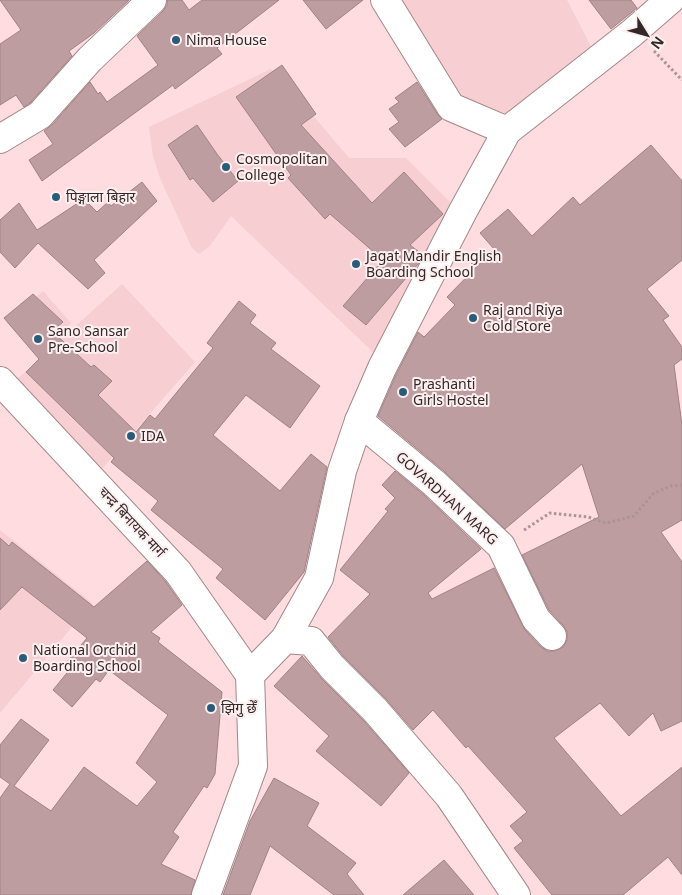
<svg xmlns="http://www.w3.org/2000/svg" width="682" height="895" viewBox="0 0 682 895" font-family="'Noto Sans','Noto Sans Devanagari',sans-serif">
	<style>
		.built { fill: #f7ced2 }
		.building { fill: #bd9da0; stroke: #a08285 }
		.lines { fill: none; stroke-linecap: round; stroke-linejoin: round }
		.minor-casing { stroke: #a58689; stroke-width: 30 }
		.path { stroke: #ac9395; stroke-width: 3; stroke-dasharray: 2.5 2.5; stroke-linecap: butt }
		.minor { stroke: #fff; stroke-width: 28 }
		.poi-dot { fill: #2a5b79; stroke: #fdeff0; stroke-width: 2 }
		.labels { text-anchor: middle; stroke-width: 4; stroke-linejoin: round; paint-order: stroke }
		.poi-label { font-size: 14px; fill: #332728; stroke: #fdeff0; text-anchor: start }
		.street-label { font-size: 14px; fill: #332728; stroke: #fdeff0 }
	</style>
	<rect width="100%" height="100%" fill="#fedcdf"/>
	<!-- built -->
	<g class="built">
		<path d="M394 0H567L598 60 507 131 451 107Z"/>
		<path d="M271 69 322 126 349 158H406L459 211 377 356 231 216 210 246 199 254 192 248 160 178 153 156 149 127Z"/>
		<path d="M122 284 195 362 100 471 13 383Z"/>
		<path d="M43 291 71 323 36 355 7 323Z"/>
		<path d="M0 530 92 603 0 713Z"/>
	</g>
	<!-- building -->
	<g class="building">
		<path d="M0 0H129L94 33 69 51 72 56 30 103 24 107 16 95 0 105V44L21 30Z"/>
		<path d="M167 0H182L189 10 202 0H279L217 48 222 54 175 89 173 85 42 181 29 160 53 144 44 131 52 125 90 82 98 94 100 92 107 102 158 65 137 36 163 11 167 5Z"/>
		<path d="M303 0H363L326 29Z"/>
		<path d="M589 0H631L637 8 611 29Z"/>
		<path d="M282 65 316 114 301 125 372 203 404 172 443 214 410 245 423 255 418 264 366 325 343 306 383 260 330 214 325 219 288 178 291 175 236 97Z"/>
		<path d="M417 82 438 115 442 119 405 147 389 129 399 122 389 109 399 102 395 98Z"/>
		<path d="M197 125 217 154 238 181 213 202 193 178 190 180 168 145Z"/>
		<path d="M651 145 682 181V260L647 289 669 316 663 320 682 347V359L674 365 682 425V520L661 532 682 562V721L661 731 653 713 629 736 600 703 554 738 621 816 682 767V875L668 857 623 895H552L514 848 523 841 510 826 527 812 468 746 466 748 433 710 413 730 386 699 344 657 328 637 370 594 340 570 388 511 385 509 395 498 382 485 395 471 424 495 481 549 428 593 432 599 494 568 525 630 541 647 547 651H555L563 647 567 640V632L563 625 549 610 522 555 599 517 582 464 505 529 445 472 378 416 396 375 418 332 424 337 455 305 447 297 494 249 480 233 508 209 532 236 573 197 580 205Z"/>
		<path d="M142 182 157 201 94 260 105 273 88 289 38 243 15 268 0 252V220L19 203 37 230 84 199 97 212 108 202 111 206Z"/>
		<path d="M33 294 63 322 52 331 91 367 94 365 112 381 98 395 136 432 150 415 155 419 213 348 207 343 239 301 256 315 250 323 276 343 271 349 320 386 290 428 246 395 213 435 280 491 311 454 327 467 304 572 265 620 216 578 223 569 151 510 158 501 111 462 114 458 26 372 39 359 4 318Z"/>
		<path d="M0 538 9 546 12 542 94 607 147 561 166 582 182 605 151 632 160 638 158 642 222 692 215 774 207 788 204 786 173 832 179 837 161 864 195 880 191 895H0V798L10 784 0 777V745L21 719 49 740 14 786 51 811 84 767 137 806 157 782 136 763 168 715 109 670 100 682 96 679 72 707 53 690 71 668 66 663 87 638 22 587 0 610Z"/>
		<path d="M302 656 321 678 364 721 409 773 381 806 316 751 329 736 274 686Z"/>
		<path d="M274 778 319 803 307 826 356 863 347 874 364 895H334L270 846 250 895H223L250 821Z"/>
		<path d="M444 860 474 895H403Z"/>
	</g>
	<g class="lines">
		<!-- minor casing -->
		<g class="minor-casing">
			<g id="minor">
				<path d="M385 0 451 107 507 131"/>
				<path d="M0 139 40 115 90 59 152 0"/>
				<path d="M0 381 178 572 250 675"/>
				<path d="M359 421 434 483 501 546 536 619 552 636"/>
				<path d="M285 639 311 641 332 667 375 710 449 796 516 895"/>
				<path d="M206 895 253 766 250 675 285 639 319 578 342 471 359 421 382 368 463 211 507 131 632 33 670 0"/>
			</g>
		</g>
		<!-- path -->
		<g class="path">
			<path d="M654 51 682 80"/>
			<path d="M524 530 550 513 588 517 606 523 634 516 653 494 670 486 682 485"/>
		</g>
		<!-- minor -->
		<use href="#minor" class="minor"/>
	</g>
	<!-- markers -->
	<g class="poi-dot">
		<circle cx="176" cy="40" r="5"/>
		<circle cx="226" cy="167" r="5"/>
		<circle cx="56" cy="197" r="5"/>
		<circle cx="356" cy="264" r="5"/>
		<circle cx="473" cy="318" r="5"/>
		<circle cx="38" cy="339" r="5"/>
		<circle cx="403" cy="392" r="5"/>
		<circle cx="131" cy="436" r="5"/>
		<circle cx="23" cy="658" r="5"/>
		<circle cx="211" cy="708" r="5"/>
	</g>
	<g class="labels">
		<!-- poi labels -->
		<g class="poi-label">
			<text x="186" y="45">Nima House</text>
			<text x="236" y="164">Cosmopolitan<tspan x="236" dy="16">College</tspan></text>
			<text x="66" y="202">पिङ्गाला बिहार</text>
			<text x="366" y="261">Jagat Mandir English<tspan x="366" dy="16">Boarding School</tspan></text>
			<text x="483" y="315">Raj and Riya<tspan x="483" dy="16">Cold Store</tspan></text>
			<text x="48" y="336">Sano Sansar<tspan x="48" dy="16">Pre-School</tspan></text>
			<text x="413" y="389">Prashanti<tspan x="413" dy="16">Girls Hostel</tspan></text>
			<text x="141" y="441">IDA</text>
			<text x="33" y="655">National Orchid<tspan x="33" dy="16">Boarding School</tspan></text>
			<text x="221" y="713">झिगु छेँ</text>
		</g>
		<!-- street labels -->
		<g class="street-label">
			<text transform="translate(447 498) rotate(42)" y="5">GOVARDHAN MARG</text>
			<text transform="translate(132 522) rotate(47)" y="5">चन्द्र बिनायक मार्ग</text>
		</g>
	</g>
	<!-- north arrow -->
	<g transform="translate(647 35) rotate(127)" stroke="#fdeff0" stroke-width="4" paint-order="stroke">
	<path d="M0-4L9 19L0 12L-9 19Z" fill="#332728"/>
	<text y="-8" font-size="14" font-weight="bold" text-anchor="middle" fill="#332728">N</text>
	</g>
</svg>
